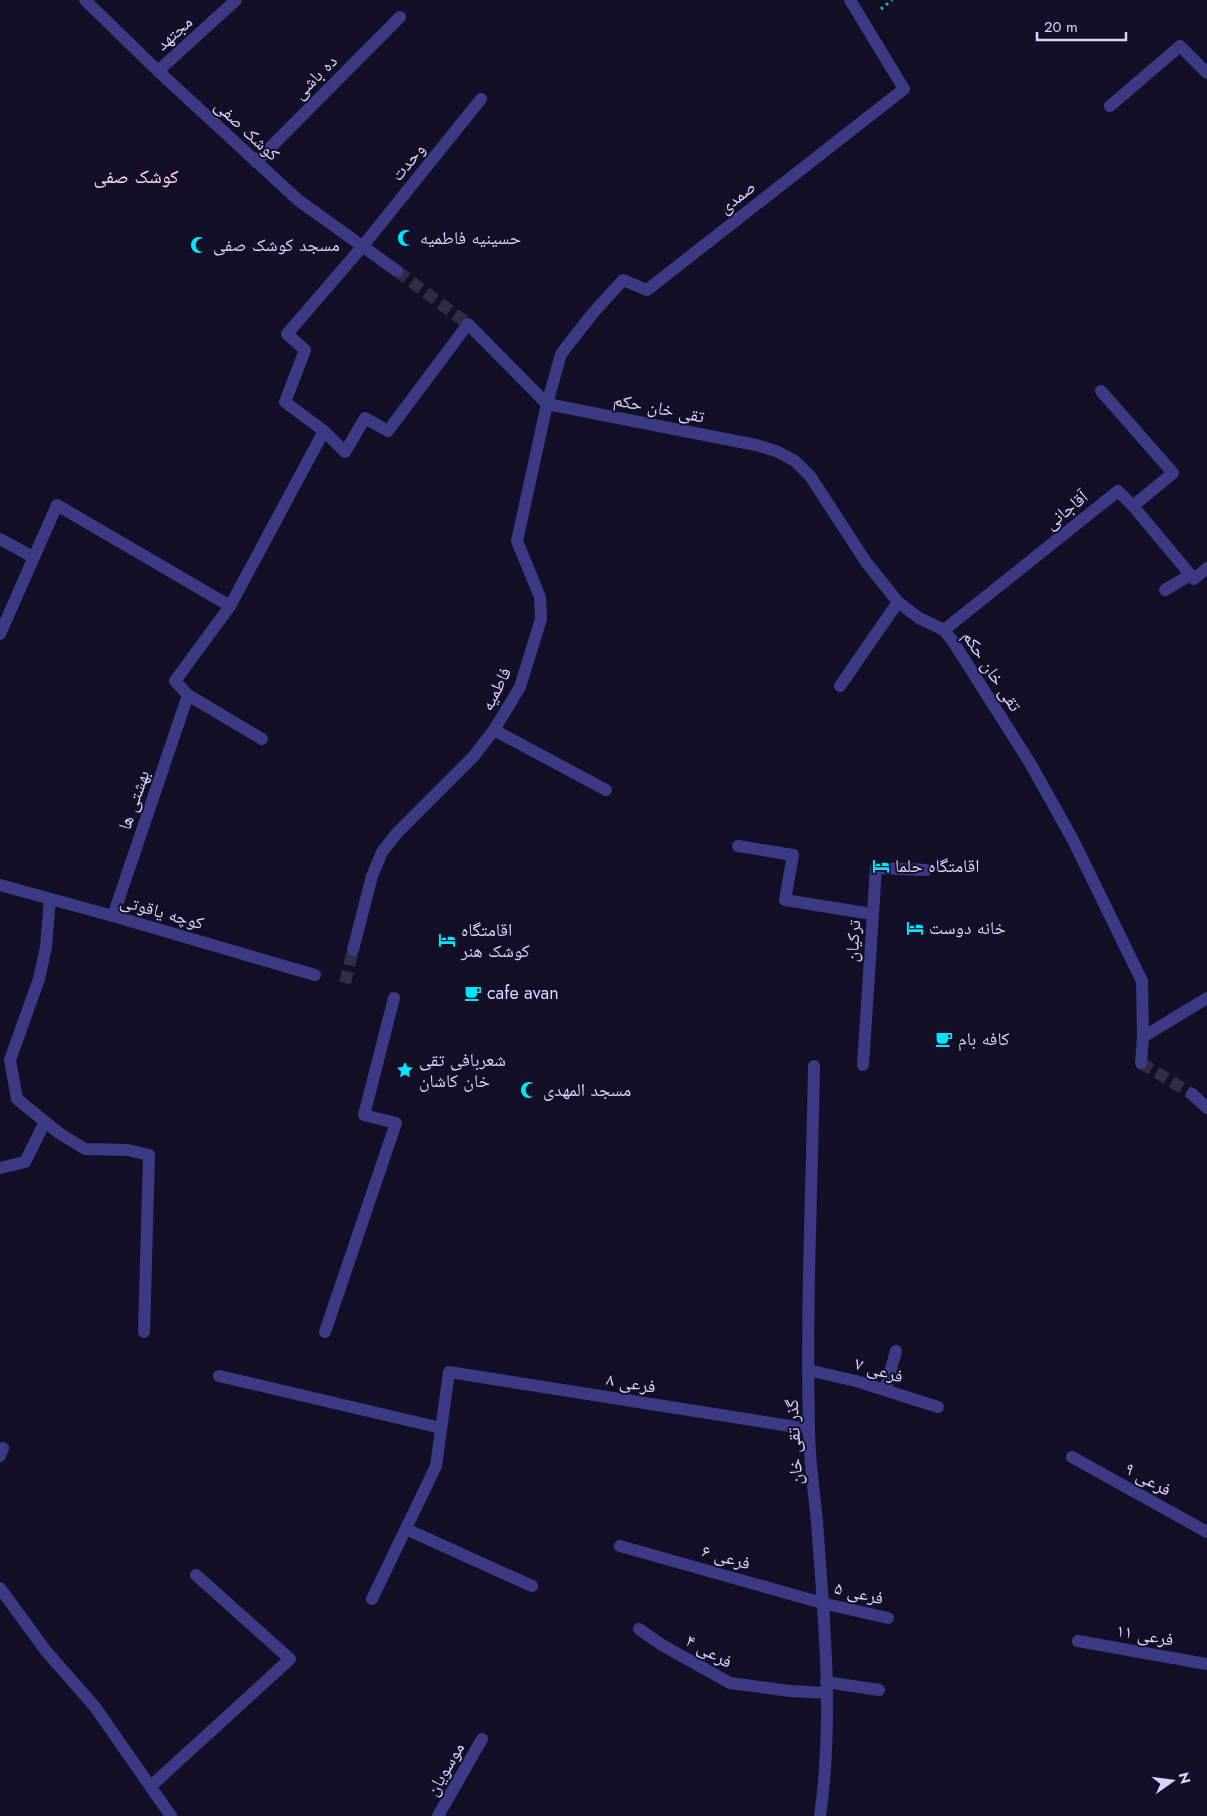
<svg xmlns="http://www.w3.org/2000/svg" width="1207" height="1816" viewBox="0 0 1207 1816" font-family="Jost,'Noto Naskh Arabic',sans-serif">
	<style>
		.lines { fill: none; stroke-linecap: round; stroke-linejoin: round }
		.minor-tunnel { stroke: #312d47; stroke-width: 12; stroke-dasharray: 12 6; stroke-linecap: butt }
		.path { stroke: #2fb8b0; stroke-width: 3; stroke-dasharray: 2.5 4; stroke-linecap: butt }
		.service { stroke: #3d3a85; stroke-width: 12 }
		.minor { stroke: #3d3a85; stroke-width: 12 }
		.labels { text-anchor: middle; stroke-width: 4; stroke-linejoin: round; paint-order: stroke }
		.street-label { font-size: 18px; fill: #d9d4ff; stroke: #130f26 }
		.poi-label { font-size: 18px; fill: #d9d4ff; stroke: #130f26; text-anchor: start }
		.neighbourhood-label { font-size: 19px; fill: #ffd6f0; stroke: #130f26 }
	</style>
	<rect width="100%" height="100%" fill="#130f26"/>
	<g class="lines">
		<!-- minor-tunnel -->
		<g class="minor-tunnel">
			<path d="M397 271 468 324"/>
			<path d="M345 983 353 950"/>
			<path d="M1141 1063 1192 1094"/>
		</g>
		<!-- path -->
		<path class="path" d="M881 9 892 0"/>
		<!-- service -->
		<g class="service">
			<path d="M1101 391 1173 473 1133 506"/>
			<path d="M547 404 561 354 593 313 623 280 647 290 904 89 850 0"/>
			<path d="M0 539 33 557"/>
			<path d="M0 634 57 505 230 606"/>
			<path d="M738 846 793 855 785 900 872 914"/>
			<path d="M0 885 113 916 315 975"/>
			<path d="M50 899 46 947 39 979 10 1060 17 1099 59 1133 85 1149 128 1150 149 1155 144 1332"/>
			<path d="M113 916 188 695"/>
			<path d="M1143 1037 1207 998"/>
			<path d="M863 1065 876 868 926 870"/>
			<path d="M0 1168 25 1162 45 1122"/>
			<path d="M325 1332 396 1123 364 1115 394 998"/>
			<path d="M808 1370 856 1381 938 1407"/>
			<path d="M219 1376 441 1428"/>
			<path d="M885 1390 896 1351"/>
			<path d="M0 1456 3 1448"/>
			<path d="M406 1529 532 1586"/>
			<path d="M620 1546 822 1603 888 1618"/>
			<path d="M0 1588 46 1651 95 1707 171 1816"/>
			<path d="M372 1599 436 1466 449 1372 809 1429"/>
			<path d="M639 1629 662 1645 730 1683 790 1691 827 1693"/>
			<path d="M826 1682 879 1690"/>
			<path d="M151 1786 290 1659 196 1575"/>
		</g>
		<!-- minor -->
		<g class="minor">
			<path d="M85 0 158 71 298 200 397 271"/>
			<path d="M158 71 236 0"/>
			<path d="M1110 106 1180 46 1207 73"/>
			<path d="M256 162 400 17"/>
			<path d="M547 404 756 445 776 451 795 461 810 476 866 562 898 602 919 618 944 630 954 643 1030 763 1073 840 1142 981 1143 1037 1141 1063"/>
			<path d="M324 431 345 452 365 418 388 431 468 324 547 404"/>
			<path d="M1165 590 1190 575"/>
			<path d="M944 630 1118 491 1133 506 1194 579 1207 568"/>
			<path d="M840 686 898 602"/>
			<path d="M494 730 606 790"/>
			<path d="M262 739 188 695 175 681 230 606 324 431 285 402 305 350 287 334 362 247 481 99"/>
			<path d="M353 950 372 876 382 852 397 833 473 757 494 730 520 687 541 619 540 597 517 541 547 404"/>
			<path d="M814 1066C812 1186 806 1308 809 1428 809 1459 814 1491 817 1522 824 1619 834 1719 820 1816"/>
			<path d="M1192 1094 1207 1108"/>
			<path d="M1072 1457 1207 1532"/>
			<path d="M1078 1641 1207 1664"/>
			<path d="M438 1816 482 1739"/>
		</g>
	</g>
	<!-- icons -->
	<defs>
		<g id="mosque-bare" transform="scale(1.35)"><path d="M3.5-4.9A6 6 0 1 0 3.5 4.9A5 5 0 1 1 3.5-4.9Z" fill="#00e5ff" stroke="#130f26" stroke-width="2.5" paint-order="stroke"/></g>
		<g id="hotel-bare" transform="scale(1.35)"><path d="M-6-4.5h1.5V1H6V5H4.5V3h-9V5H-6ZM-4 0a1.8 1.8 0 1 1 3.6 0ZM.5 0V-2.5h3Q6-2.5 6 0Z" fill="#00e5ff" stroke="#130f26" stroke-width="2.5" paint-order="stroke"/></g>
		<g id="cafe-bare" transform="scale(1.35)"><path d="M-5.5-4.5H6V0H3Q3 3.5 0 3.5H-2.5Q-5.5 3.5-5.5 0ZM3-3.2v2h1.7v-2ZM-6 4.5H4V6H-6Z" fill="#00e5ff" stroke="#130f26" stroke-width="2.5" paint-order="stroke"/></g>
		<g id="sight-bare" transform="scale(1.35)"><path d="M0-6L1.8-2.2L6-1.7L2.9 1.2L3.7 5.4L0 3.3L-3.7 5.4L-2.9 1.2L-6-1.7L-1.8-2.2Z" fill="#00e5ff" stroke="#130f26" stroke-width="2.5" paint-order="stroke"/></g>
	</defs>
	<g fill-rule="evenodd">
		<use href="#mosque-bare" x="406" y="238"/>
		<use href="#mosque-bare" x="199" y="245"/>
		<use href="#hotel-bare" x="881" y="866"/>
		<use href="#hotel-bare" x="915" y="928"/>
		<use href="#hotel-bare" x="447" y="940"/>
		<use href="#cafe-bare" x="473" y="993"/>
		<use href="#cafe-bare" x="944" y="1039"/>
		<use href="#sight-bare" x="405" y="1070"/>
		<use href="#mosque-bare" x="529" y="1090"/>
	</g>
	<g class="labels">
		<!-- street labels -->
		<g class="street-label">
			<text transform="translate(174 33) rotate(-42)" y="6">مجتهد</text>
			<text transform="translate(315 77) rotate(-45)" y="6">ده باشی</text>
			<text transform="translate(247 130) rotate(43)" y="6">کوشک صفی</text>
			<text transform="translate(408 162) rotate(-51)" y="6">وحدت</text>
			<text transform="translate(737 197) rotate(-38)" y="6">صمدی</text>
			<text transform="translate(659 408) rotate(11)" y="6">تقی خان حکم</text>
			<text transform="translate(1066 510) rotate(-39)" y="6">آقاجانی</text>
			<text transform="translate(992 671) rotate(57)" y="6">تقی خان حکم</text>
			<text transform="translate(496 689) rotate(-63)" y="6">فاطمیه</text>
			<text transform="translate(134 800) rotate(-71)" y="6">بهشتی ها</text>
			<text transform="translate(162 912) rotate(16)" y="6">کوچه یاقوتی</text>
			<text transform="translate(853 941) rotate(-86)" y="6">ترکیان</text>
			<text transform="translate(879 1370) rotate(17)" y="6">فرعی ۷</text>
			<text transform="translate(631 1383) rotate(9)" y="6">فرعی ۸</text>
			<text transform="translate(794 1442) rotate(-93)" y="6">گذر تقی خان</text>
			<text transform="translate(1148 1479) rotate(29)" y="6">فرعی ۹</text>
			<text transform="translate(726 1557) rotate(16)" y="6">فرعی ۶</text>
			<text transform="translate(859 1593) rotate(13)" y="6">فرعی ۵</text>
			<text transform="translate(1145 1635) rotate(10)" y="6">فرعی ۱۱</text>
			<text transform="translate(709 1651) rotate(29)" y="6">فرعی ۴</text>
			<text transform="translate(445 1769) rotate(-60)" y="6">موسویان</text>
		</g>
		<!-- poi labels -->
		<g class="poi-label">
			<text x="420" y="244">حسینیه فاطمیه</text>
			<text x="213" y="251">مسجد کوشک صفی</text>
			<text x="895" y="872">اقامتگاه حلما</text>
			<text x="929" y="934">خانه دوست</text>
			<text x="461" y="936">اقامتگاه<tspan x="461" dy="21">کوشک هنر</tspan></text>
			<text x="487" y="999">cafe avan</text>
			<text x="958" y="1045">کافه بام</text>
			<text x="419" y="1066">شعربافی تقی<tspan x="419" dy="21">خان کاشان</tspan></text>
			<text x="543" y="1096">مسجد المهدی</text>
		</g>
		<!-- neighbourhood labels -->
		<g class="neighbourhood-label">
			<text x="136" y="183">کوشک صفی</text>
		</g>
	</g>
	<!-- north arrow -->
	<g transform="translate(1172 1781) rotate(76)" stroke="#130f26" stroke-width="4" paint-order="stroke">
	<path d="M0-4L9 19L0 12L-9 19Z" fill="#d9d4ff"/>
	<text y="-8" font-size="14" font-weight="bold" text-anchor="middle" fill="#d9d4ff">N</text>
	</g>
	<!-- scale -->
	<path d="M1037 32v8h89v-8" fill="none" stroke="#d9d4ff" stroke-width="2.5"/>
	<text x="1044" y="32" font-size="15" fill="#d9d4ff" stroke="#130f26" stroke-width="4" paint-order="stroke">20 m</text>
</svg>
